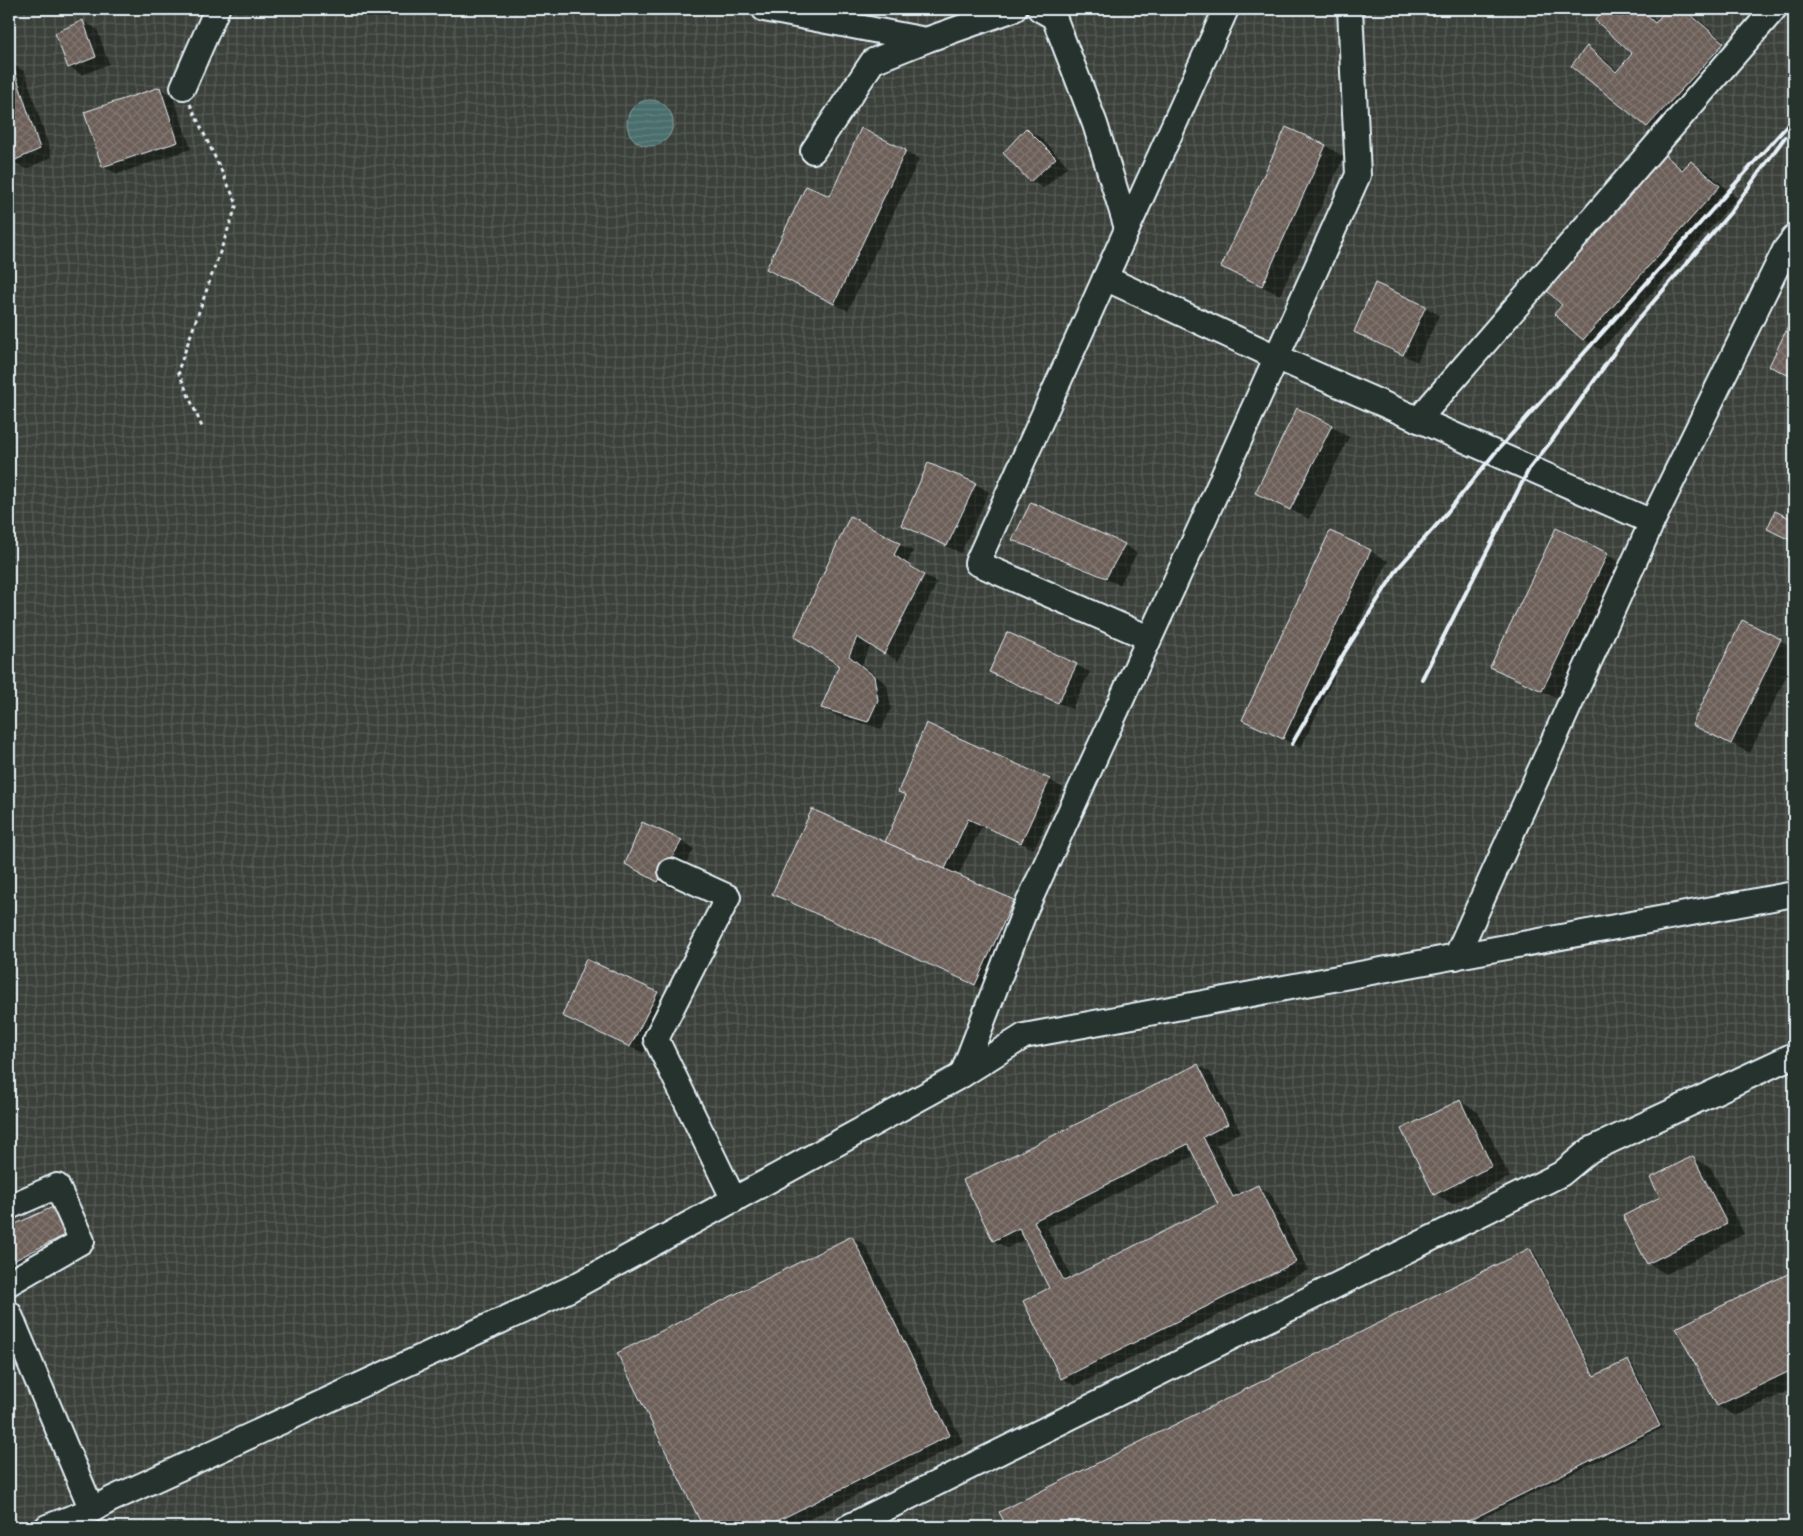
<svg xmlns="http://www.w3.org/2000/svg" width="1803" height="1536" viewBox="0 0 1803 1536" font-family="'Balsamiq Sans',sans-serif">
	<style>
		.industrial { fill: url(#industrial-grid) }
		.water { fill: url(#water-rules); stroke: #89a2a4 }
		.shadow { fill: #0007; fill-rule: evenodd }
		.building { fill: url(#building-cross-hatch); stroke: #e8f1f8; fill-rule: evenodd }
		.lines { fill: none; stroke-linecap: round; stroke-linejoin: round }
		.minor-casing { stroke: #e8f1f8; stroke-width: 28 }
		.path { stroke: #e8f1f8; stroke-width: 3; stroke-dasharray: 4 4; stroke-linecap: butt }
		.minor { stroke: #26332d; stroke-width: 24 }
		.rail { stroke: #e8f1f8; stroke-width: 4 }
	</style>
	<defs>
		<pattern id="industrial-grid" width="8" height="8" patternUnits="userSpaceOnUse" patternTransform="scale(1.25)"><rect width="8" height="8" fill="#3b403a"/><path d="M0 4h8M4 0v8" fill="none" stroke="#575c57"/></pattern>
		<pattern id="water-rules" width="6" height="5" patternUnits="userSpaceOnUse" patternTransform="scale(1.25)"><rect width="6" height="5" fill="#496e6c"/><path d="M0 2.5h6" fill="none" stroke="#638382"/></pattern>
		<pattern id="building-cross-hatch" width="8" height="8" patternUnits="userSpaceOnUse" patternTransform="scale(1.25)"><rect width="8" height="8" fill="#6c5f59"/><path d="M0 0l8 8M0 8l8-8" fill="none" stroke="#817672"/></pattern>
	</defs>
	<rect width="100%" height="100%" fill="#26332d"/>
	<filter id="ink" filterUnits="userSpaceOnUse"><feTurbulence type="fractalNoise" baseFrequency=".02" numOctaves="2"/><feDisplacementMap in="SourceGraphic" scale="10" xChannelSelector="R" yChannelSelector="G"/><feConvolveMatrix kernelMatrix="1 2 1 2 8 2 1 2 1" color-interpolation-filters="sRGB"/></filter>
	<g filter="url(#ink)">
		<!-- industrial -->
		<rect class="industrial" x="9" y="9" width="1785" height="1518"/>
		<!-- water -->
		<circle class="water" cx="650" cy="123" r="23"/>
		<!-- shadow -->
		<g class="shadow">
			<path d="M1606 9H1645L1658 22 1669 9H1687L1736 52 1661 134 1648 126 1587 48 1601 56 1618 71 1634 54 1597 19Z"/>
			<path d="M83 21 97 29 109 64 82 75 69 67Z"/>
			<path d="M11 64 25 72 52 157 26 169 12 161 9 149V65Z"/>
			<path d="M159 88 173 96 191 149 117 174 103 166Z"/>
			<path d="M1286 128 1326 146 1344 157 1280 295 1241 277 1223 266Z"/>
			<path d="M861 129 919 159 848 311 781 276 831 198Z"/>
			<path d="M1027 130 1040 137 1068 166 1044 188 1030 181Z"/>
			<path d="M1664 156 1685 169 1691 162 1709 173 1737 198 1601 350 1583 339 1564 305Z"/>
			<path d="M1425 307 1439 315 1417 362 1355 331Z"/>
			<path d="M1794 317V379L1771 366Z"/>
			<path d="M1331 426 1349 437 1309 519 1257 493Z"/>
			<path d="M928 465 976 484 989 492 961 553 902 525Z"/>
			<path d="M1557 530 1626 565 1561 701 1492 666Z"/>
			<path d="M1014 540 1124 545 1137 553 1120 585 1027 547Z"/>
			<path d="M899 544 913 551 907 564 937 583 898 661 871 644 862 664 887 685 891 708 882 729 836 716 823 708Z"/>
			<path d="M1370 551 1388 561 1301 748 1244 719Z"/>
			<path d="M1742 622 1794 648V660L1750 753 1693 724Z"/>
			<path d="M1008 633 1090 672 1072 709 1004 680 991 672Z"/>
			<path d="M927 725 1050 780 1063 788 1034 849 982 826 958 876 1027 909 989 992 787 901 774 893 886 843 907 796 899 791Z"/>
			<path d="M681 841 694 849 672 889 626 863Z"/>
			<path d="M586 961 658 993 671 1000 644 1053 577 1024 564 1016Z"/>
			<path d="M1198 1065 1211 1073 1241 1132 1216 1145 1240 1195 1258 1186 1271 1194 1309 1270 1075 1386 1062 1378 1051 1289 1026 1239 1007 1248 994 1241ZM1195 1155 1220 1205 1072 1278 1047 1228Z"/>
			<path d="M1460 1101 1478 1112 1510 1177 1453 1204 1435 1194Z"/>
			<path d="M1693 1158 1711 1168 1744 1234 1666 1274 1648 1263 1662 1198Z"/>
			<path d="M55 1207 82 1246 9 1282V1228Z"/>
			<path d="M852 1237 865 1245 963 1442 793 1527H704L618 1354Z"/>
			<path d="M1530 1249 1534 1251 1596 1377 1628 1361 1632 1363 1663 1428 1464 1527H1008L1001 1513Z"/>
			<path d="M1794 1272V1388L1736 1416 1718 1406 1677 1328Z"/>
		</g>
		<!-- building -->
		<g class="building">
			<path d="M1604 9H1640L1655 23 1667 9H1684L1724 43 1647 127 1571 66 1587 46 1616 72 1632 54 1595 20Z"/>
			<path d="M83 20 96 57 68 68 55 33Z"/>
			<path d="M12 63 40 149 11 162 9 153V64Z"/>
			<path d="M160 87 178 142 102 167 84 112Z"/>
			<path d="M1286 127 1326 145 1262 286 1221 267Z"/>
			<path d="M861 128 906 150 834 304 766 269 806 186 830 196Z"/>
			<path d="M1026 128 1056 158 1030 182 1003 153Z"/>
			<path d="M1664 154 1682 170 1691 161 1720 186 1583 340 1554 314 1562 305 1544 288Z"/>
			<path d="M1375 283 1426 306 1403 355 1354 332Z"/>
			<path d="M1794 314V378L1769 366Z"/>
			<path d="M1297 408 1332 425 1290 510 1255 493Z"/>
			<path d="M928 463 976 483 947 546 901 525Z"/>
			<path d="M1031 502 1125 544 1106 578 1012 540Z"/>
			<path d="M1775 511 1794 520V542L1767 529Z"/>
			<path d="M850 516 900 543 894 555 924 575 884 654 857 637 849 656 874 676 878 700 868 722 821 708 839 665 794 637Z"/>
			<path d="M1556 528 1608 553 1542 691 1490 667Z"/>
			<path d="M1330 531 1371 550 1283 739 1242 720Z"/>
			<path d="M1742 620 1781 639 1731 744 1692 725Z"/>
			<path d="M1007 632 1077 664 1058 703 989 672Z"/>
			<path d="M926 723 1050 779 1021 843 968 819 945 869 885 842 906 795 898 792Z"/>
			<path d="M812 809 1014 900 975 985 772 894Z"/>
			<path d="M642 822 682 840 658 882 625 864Z"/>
			<path d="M586 959 658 992 630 1047 562 1016Z"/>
			<path d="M1198 1064 1228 1124 1203 1137 1233 1197 1258 1185 1296 1262 1061 1379 1023 1301 1049 1288 1019 1228 993 1241 963 1180ZM1188 1144 1218 1204 1064 1281 1034 1221Z"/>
			<path d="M1460 1100 1492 1166 1434 1195 1401 1129Z"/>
			<path d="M1693 1156 1727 1224 1647 1264 1623 1216 1660 1197 1650 1178Z"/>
			<path d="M55 1206 65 1235 9 1263V1227Z"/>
			<path d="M852 1236 950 1435 765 1527H703L617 1353Z"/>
			<path d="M1530 1248 1594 1376 1628 1360 1660 1426 1456 1527H1007L999 1512Z"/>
			<path d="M1794 1271V1369L1717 1406 1676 1328Z"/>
		</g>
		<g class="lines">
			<!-- minor casing -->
			<g class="minor-casing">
				<g id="minor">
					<path d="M764 9 926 40"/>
					<path d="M1040 9 1054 17 1095 124 1127 228"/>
					<path d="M183 87 217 9"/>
					<path d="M813 151 873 61 926 40 1014 9"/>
					<path d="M1105 278 1276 357 1652 522 1456 957"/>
					<path d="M1418 420 1774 9"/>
					<path d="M1652 522 1785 250 1794 238"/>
					<path d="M1149 638 977 563 1226 9"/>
					<path d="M671 871 728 897 656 1039 734 1200"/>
					<path d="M962 1075 1025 910 1200 528 1358 175 1350 9"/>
					<path d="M9 1207 57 1186 82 1241 9 1283"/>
					<path d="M9 1313 92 1510"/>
					<path d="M47 1527 92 1510 110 1500 570 1289 962 1075 1024 1036 1794 894"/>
					<path d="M848 1527 1561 1174 1590 1150 1794 1055"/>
				</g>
			</g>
			<!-- path -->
			<path class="path" d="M190 104 237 204 178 371 202 427"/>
			<!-- minor -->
			<use href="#minor" class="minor"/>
			<!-- rail -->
			<g class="rail">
				<path d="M1422 679 1529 469 1553 439 1635 323 1730 213 1785 137"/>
				<path d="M1292 744 1344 653 1398 568 1441 520 1494 454 1794 118"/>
			</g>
		</g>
	</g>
	<!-- margin -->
	<rect width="1803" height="1536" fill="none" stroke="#26332d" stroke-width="30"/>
	<rect x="15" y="15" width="1773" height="1506" fill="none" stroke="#e8f1f8" stroke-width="2" filter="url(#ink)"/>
</svg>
